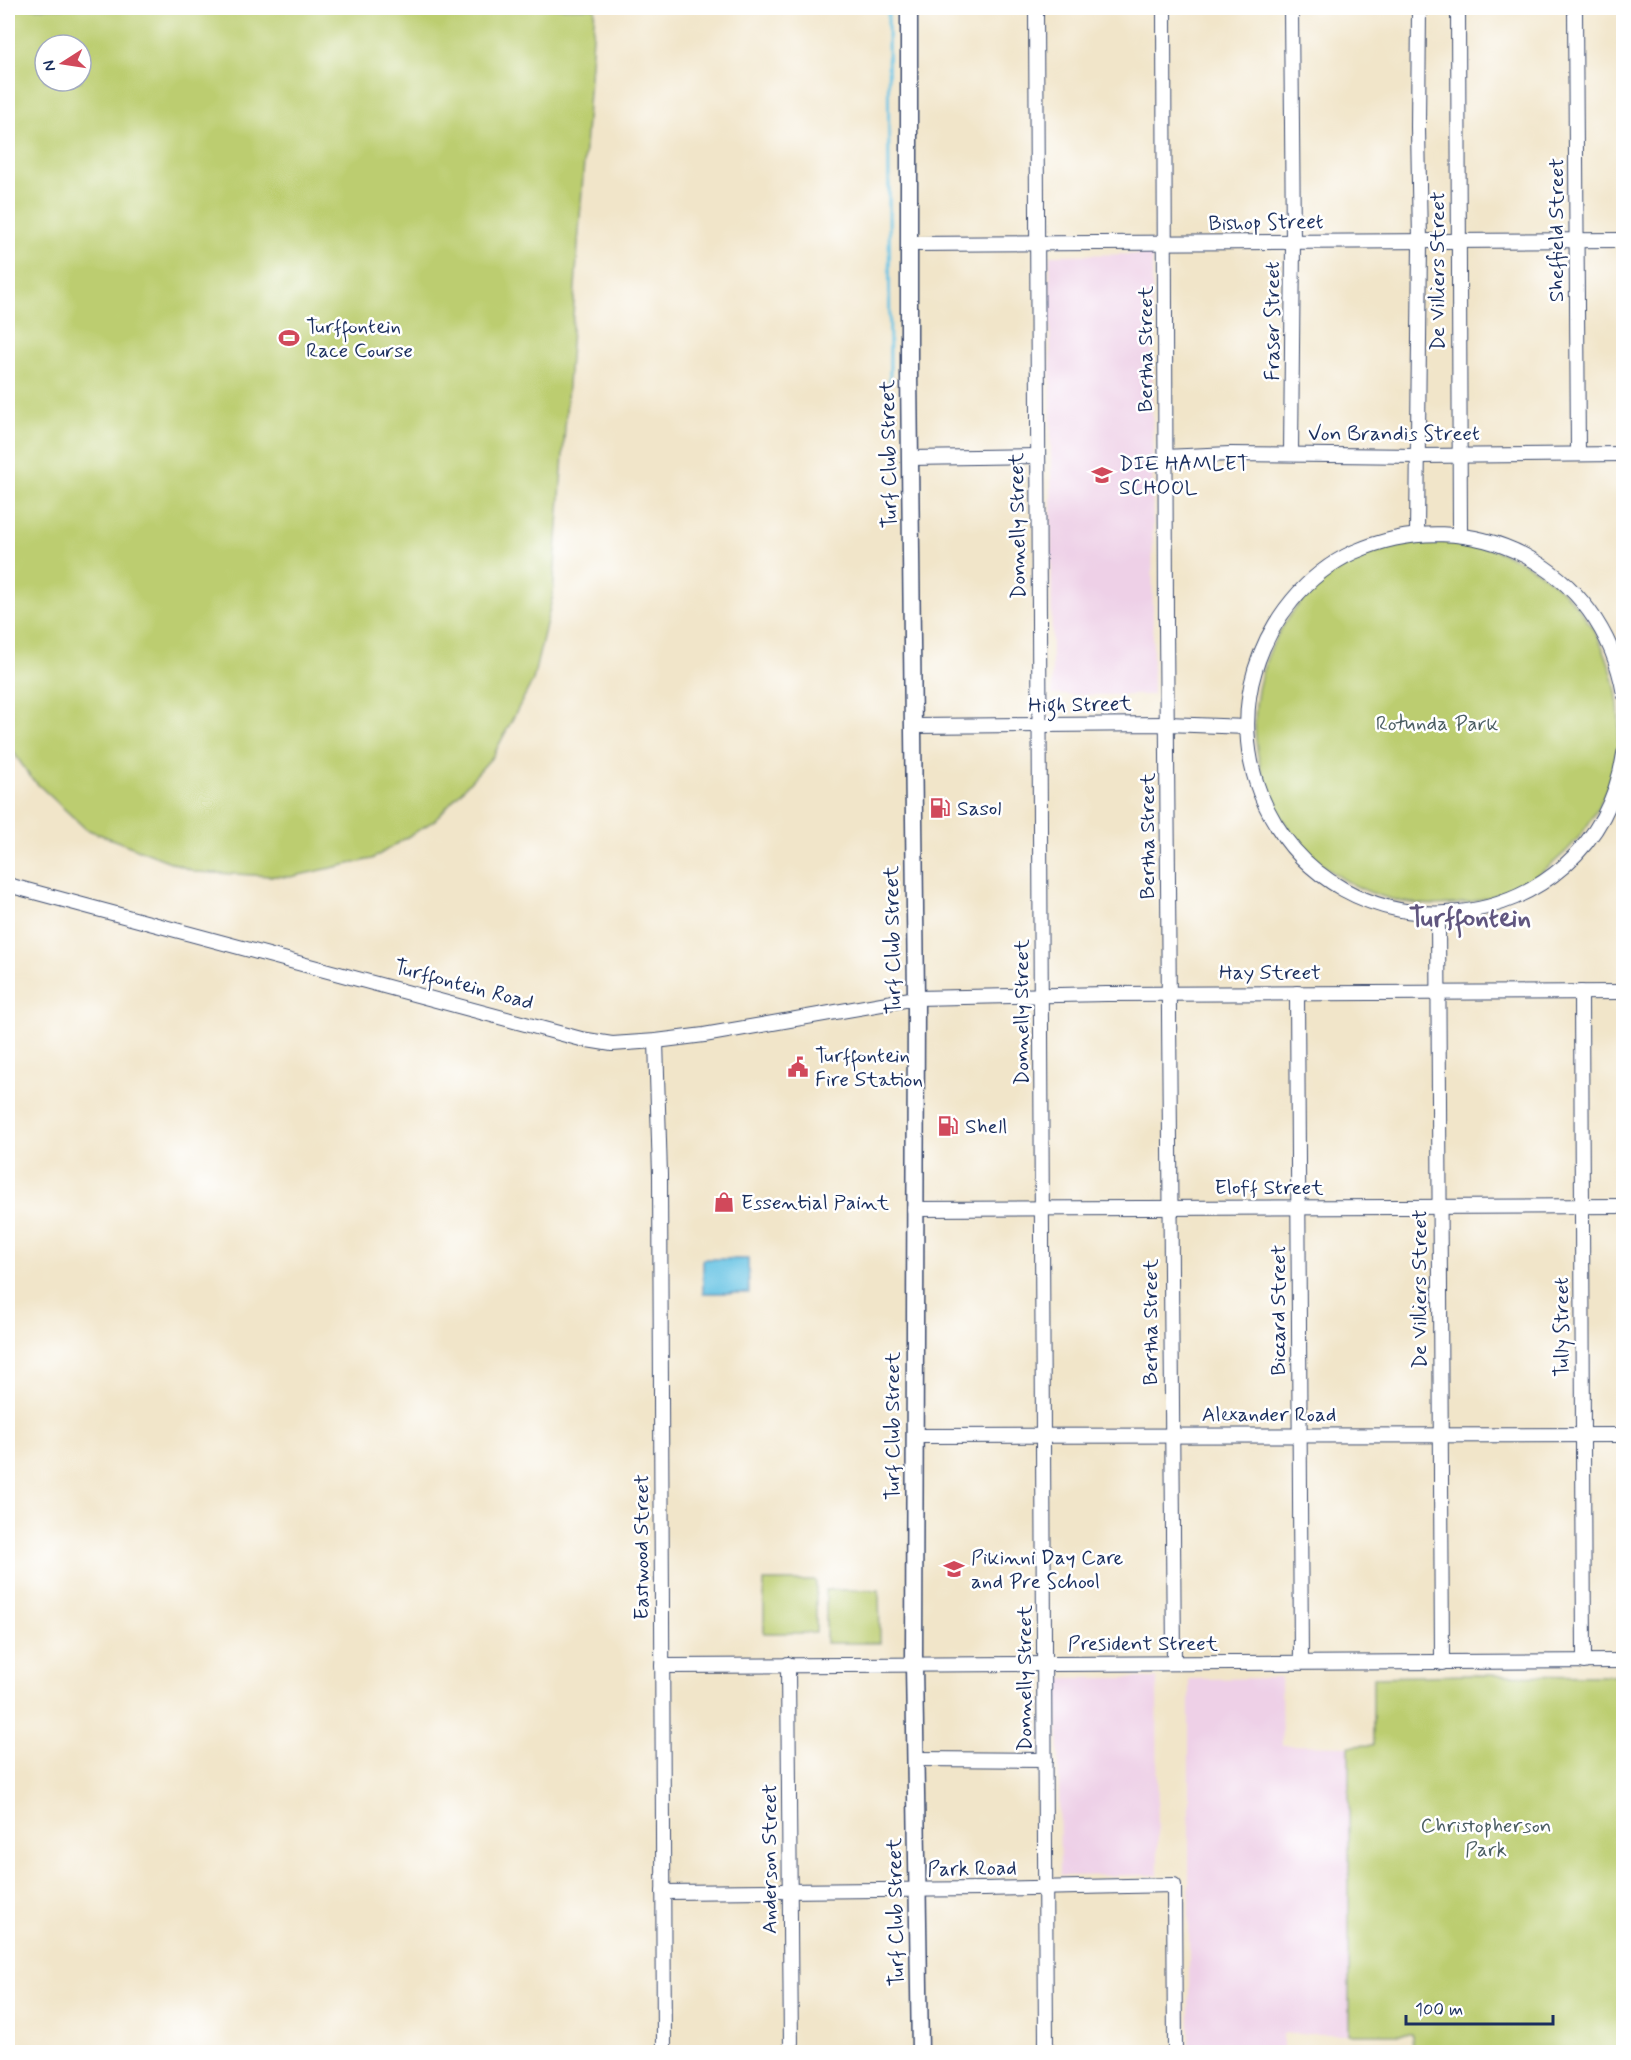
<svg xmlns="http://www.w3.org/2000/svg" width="1631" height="2060" viewBox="0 0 1631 2060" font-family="Mynerve,sans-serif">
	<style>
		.built { fill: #eed0e7 }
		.green { fill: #bccd70; stroke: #6c7e67; stroke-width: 1.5; fill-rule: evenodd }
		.water { fill: #65c2e3; stroke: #4078a0; stroke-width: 1.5 }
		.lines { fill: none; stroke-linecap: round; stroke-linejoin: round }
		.stream { stroke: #65c2e3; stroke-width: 3 }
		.minor-casing { stroke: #3b4a6e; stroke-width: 16 }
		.major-casing { stroke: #3b4a6e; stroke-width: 19 }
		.minor { stroke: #fff; stroke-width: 14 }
		.major { stroke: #fff; stroke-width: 16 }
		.labels { text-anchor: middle; stroke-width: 5; stroke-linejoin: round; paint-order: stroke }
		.street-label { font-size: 21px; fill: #1b2f5e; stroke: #fff }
		.poi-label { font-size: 21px; fill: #1b2f5e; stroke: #fff; text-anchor: start }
		.park-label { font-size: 21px; fill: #4b5e63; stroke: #fff }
		.district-label { font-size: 27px; font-weight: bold; fill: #615780; stroke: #fff }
	</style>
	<rect width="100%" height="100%" fill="#fff"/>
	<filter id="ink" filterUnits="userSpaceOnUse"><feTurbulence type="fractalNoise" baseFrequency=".0167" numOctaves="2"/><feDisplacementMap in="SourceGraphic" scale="12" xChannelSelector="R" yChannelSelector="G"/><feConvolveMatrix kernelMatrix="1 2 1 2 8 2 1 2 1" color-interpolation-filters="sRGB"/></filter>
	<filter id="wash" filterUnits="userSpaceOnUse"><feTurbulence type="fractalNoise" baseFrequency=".008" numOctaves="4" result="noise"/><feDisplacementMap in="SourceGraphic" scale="24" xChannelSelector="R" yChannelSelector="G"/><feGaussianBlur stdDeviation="1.35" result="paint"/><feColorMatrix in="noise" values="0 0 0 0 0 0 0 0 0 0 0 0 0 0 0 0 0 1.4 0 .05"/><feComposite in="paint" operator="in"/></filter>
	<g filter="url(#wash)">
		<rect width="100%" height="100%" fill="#f1e5c9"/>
		<!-- built -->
		<g class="built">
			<path d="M1152 254 1153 695H1052L1050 255Z"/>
			<path d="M1058 1678H1157L1158 1875 1060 1876Z"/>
			<path d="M1281 1678 1282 1745 1349 1746V2034H1283V2052H1189V1679Z"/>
		</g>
		<!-- green -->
		<g class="green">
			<path d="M8 8H595L553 595 533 680 493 756 435 820 372 859 290 877 196 872 86 829 31 778 8 744ZM45 45H81V81H45Z"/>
			<circle cx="1437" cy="723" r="182"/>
			<rect x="764" y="1581" width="52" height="52"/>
			<path d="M826 1590H879L880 1643H826Z"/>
			<path d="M1469 1675 1623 1676V2052H1413L1412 2034H1349V1746L1373 1745V1677Z"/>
		</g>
		<!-- water -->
		<path class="water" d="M703 1259H748L749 1293H703Z"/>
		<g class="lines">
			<!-- stream -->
			<path class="stream" d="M888 8 890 381"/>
		</g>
	</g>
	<g filter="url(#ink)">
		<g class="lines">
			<!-- minor casing -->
			<g class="minor-casing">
				<g id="minor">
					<path d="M1036 8 1046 2052"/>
					<path d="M1164 8 1166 624 1174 1663"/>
					<path d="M1458 8 1460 535"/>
					<path d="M1575 8 1578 453"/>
					<path d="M909 244 1624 240"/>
					<path d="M1291 454 1293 242 1291 8"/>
					<path d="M1165 457 1230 454 1419 456 1624 454"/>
					<path d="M910 458 1038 456"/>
					<path d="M1417 534 1420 242 1418 127 1419 8"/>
					<path d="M1624 694C1602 566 1471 500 1354 552 1306 574 1270 620 1255 670 1243 710 1245 754 1260 793 1333 972 1593 945 1624 754"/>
					<path d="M914 726 1167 724 1247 727"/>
					<path d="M8 885 581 1039 612 1044 656 1041 704 1035 916 998 1107 994 1624 992"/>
					<path d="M1438 914 1442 1663"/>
					<path d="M1581 992 1584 1662"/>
					<path d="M1297 993 1301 1662"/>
					<path d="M656 1041 660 1175 664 2052"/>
					<path d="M914 1209 1624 1206"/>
					<path d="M914 1436 1624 1435"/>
					<path d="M788 1664 791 2052"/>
					<path d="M662 1666 1624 1661"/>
					<path d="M916 1759 1045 1760"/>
					<path d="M663 1892 983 1889 1174 1885 1175 2052"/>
				</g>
			</g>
			<!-- major casing -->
			<g class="major-casing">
				<path id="major" d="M909 8V373L916 998 914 1665 920 2052"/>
			</g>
			<!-- minor -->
			<use href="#minor" class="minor"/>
			<!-- major -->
			<use href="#major" class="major"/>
		</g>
	</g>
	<!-- icons -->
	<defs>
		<g id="stadium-bare" transform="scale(1.62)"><path d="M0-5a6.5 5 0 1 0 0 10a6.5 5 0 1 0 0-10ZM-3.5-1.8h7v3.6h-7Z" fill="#d1495b" stroke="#fff" stroke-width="2.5" paint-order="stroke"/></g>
		<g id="school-bare" transform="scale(1.62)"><path d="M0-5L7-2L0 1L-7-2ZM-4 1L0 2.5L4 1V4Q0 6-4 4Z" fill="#d1495b" stroke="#fff" stroke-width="2.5" paint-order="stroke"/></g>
		<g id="fuel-bare" transform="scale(1.62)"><path d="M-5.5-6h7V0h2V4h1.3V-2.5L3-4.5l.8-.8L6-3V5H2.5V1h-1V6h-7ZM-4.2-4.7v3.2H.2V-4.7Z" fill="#d1495b" stroke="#fff" stroke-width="2.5" paint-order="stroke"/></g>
		<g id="civic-bare" transform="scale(1.62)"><path d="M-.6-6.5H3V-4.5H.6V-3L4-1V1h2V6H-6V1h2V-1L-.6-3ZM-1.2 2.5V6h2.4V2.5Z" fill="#d1495b" stroke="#fff" stroke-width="2.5" paint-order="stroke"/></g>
		<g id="shop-bare" transform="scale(1.62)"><path d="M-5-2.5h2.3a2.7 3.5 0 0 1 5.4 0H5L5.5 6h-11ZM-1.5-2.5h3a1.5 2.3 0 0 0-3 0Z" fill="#d1495b" stroke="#fff" stroke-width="2.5" paint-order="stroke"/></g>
	</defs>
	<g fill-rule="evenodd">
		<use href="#stadium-bare" x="289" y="338"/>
		<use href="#school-bare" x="1102" y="475"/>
		<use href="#fuel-bare" x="940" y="808"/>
		<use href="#civic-bare" x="798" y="1067"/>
		<use href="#fuel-bare" x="948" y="1126"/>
		<use href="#shop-bare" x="724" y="1202"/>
		<use href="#school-bare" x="954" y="1569"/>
	</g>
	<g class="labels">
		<!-- street labels -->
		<g class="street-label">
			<text transform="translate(1266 222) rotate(-1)" y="7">Bishop Street</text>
			<text transform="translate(1556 230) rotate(-90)" y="7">Sheffield Street</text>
			<text transform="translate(1437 271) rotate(-90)" y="7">De Villiers Street</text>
			<text transform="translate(1272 321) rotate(-90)" y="7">Fraser Street</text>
			<text transform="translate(1145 349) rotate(-90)" y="7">Bertha Street</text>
			<text x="1394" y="440">Von Brandis Street</text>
			<text transform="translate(888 454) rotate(-91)" y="7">Turf Club Street</text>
			<text transform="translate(1017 526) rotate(-91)" y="7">Donnelly Street</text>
			<text transform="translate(1080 704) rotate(-1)" y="7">High Street</text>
			<text transform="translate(1147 836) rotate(-90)" y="7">Bertha Street</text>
			<text transform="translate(892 940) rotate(-91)" y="7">Turf Club Street</text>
			<text x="1270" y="979">Hay Street</text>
			<text transform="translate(464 984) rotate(15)" y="7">Turffontein Road</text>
			<text transform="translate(1021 1012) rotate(-90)" y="7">Donnelly Street</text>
			<text x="1269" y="1194">Eloff Street</text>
			<text transform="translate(1419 1289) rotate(-90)" y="7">De Villiers Street</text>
			<text transform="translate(1278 1310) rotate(-90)" y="7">Biccard Street</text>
			<text transform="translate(1150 1322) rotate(-90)" y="7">Bertha Street</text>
			<text transform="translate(1561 1327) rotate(-90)" y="7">Tully Street</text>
			<text x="1269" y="1421">Alexander Road</text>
			<text transform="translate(892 1426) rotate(-90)" y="7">Turf Club Street</text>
			<text transform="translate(641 1547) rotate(-90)" y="7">Eastwood Street</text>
			<text x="1143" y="1650">President Street</text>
			<text transform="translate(1024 1678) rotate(-90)" y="7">Donnelly Street</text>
			<text transform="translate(769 1859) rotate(-90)" y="7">Anderson Street</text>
			<text transform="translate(972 1868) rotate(-1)" y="7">Park Road</text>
			<text transform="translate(895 1912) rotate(-91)" y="7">Turf Club Street</text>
		</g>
		<!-- poi labels -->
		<g class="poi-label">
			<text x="306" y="333">Turffontein<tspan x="306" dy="24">Race Course</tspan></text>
			<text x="1119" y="470">DIE HAMLET<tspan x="1119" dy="24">SCHOOL</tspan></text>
			<text x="957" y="815">Sasol</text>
			<text x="815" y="1062">Turffontein<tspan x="815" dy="24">Fire Station</tspan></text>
			<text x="965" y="1133">Shell</text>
			<text x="741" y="1209">Essential Paint</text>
			<text x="971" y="1564">Pikinni Day Care<tspan x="971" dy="24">and Pre School</tspan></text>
		</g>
		<!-- park labels -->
		<g class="park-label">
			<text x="1437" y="730">Rotunda Park</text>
			<text x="1486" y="1832">Christopherson<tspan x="1486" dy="24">Park</tspan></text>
		</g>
		<!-- district labels -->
		<g class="district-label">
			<text x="1470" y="926">Turffontein</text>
		</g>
	</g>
	<!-- margin -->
	<rect width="1631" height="2060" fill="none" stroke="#fff" stroke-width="30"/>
	<!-- north arrow -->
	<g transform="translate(63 63) rotate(258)"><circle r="28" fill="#ffffff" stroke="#a4acbf" stroke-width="1.5"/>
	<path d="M0-4.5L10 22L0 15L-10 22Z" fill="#d1495b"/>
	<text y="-9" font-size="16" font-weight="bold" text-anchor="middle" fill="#1b2f5e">N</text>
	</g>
	<!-- scale -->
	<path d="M1406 2015v9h147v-9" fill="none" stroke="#1b2f5e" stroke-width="3"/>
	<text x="1415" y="2015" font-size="18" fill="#1b2f5e" stroke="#ffffff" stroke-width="4.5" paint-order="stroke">100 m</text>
</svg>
